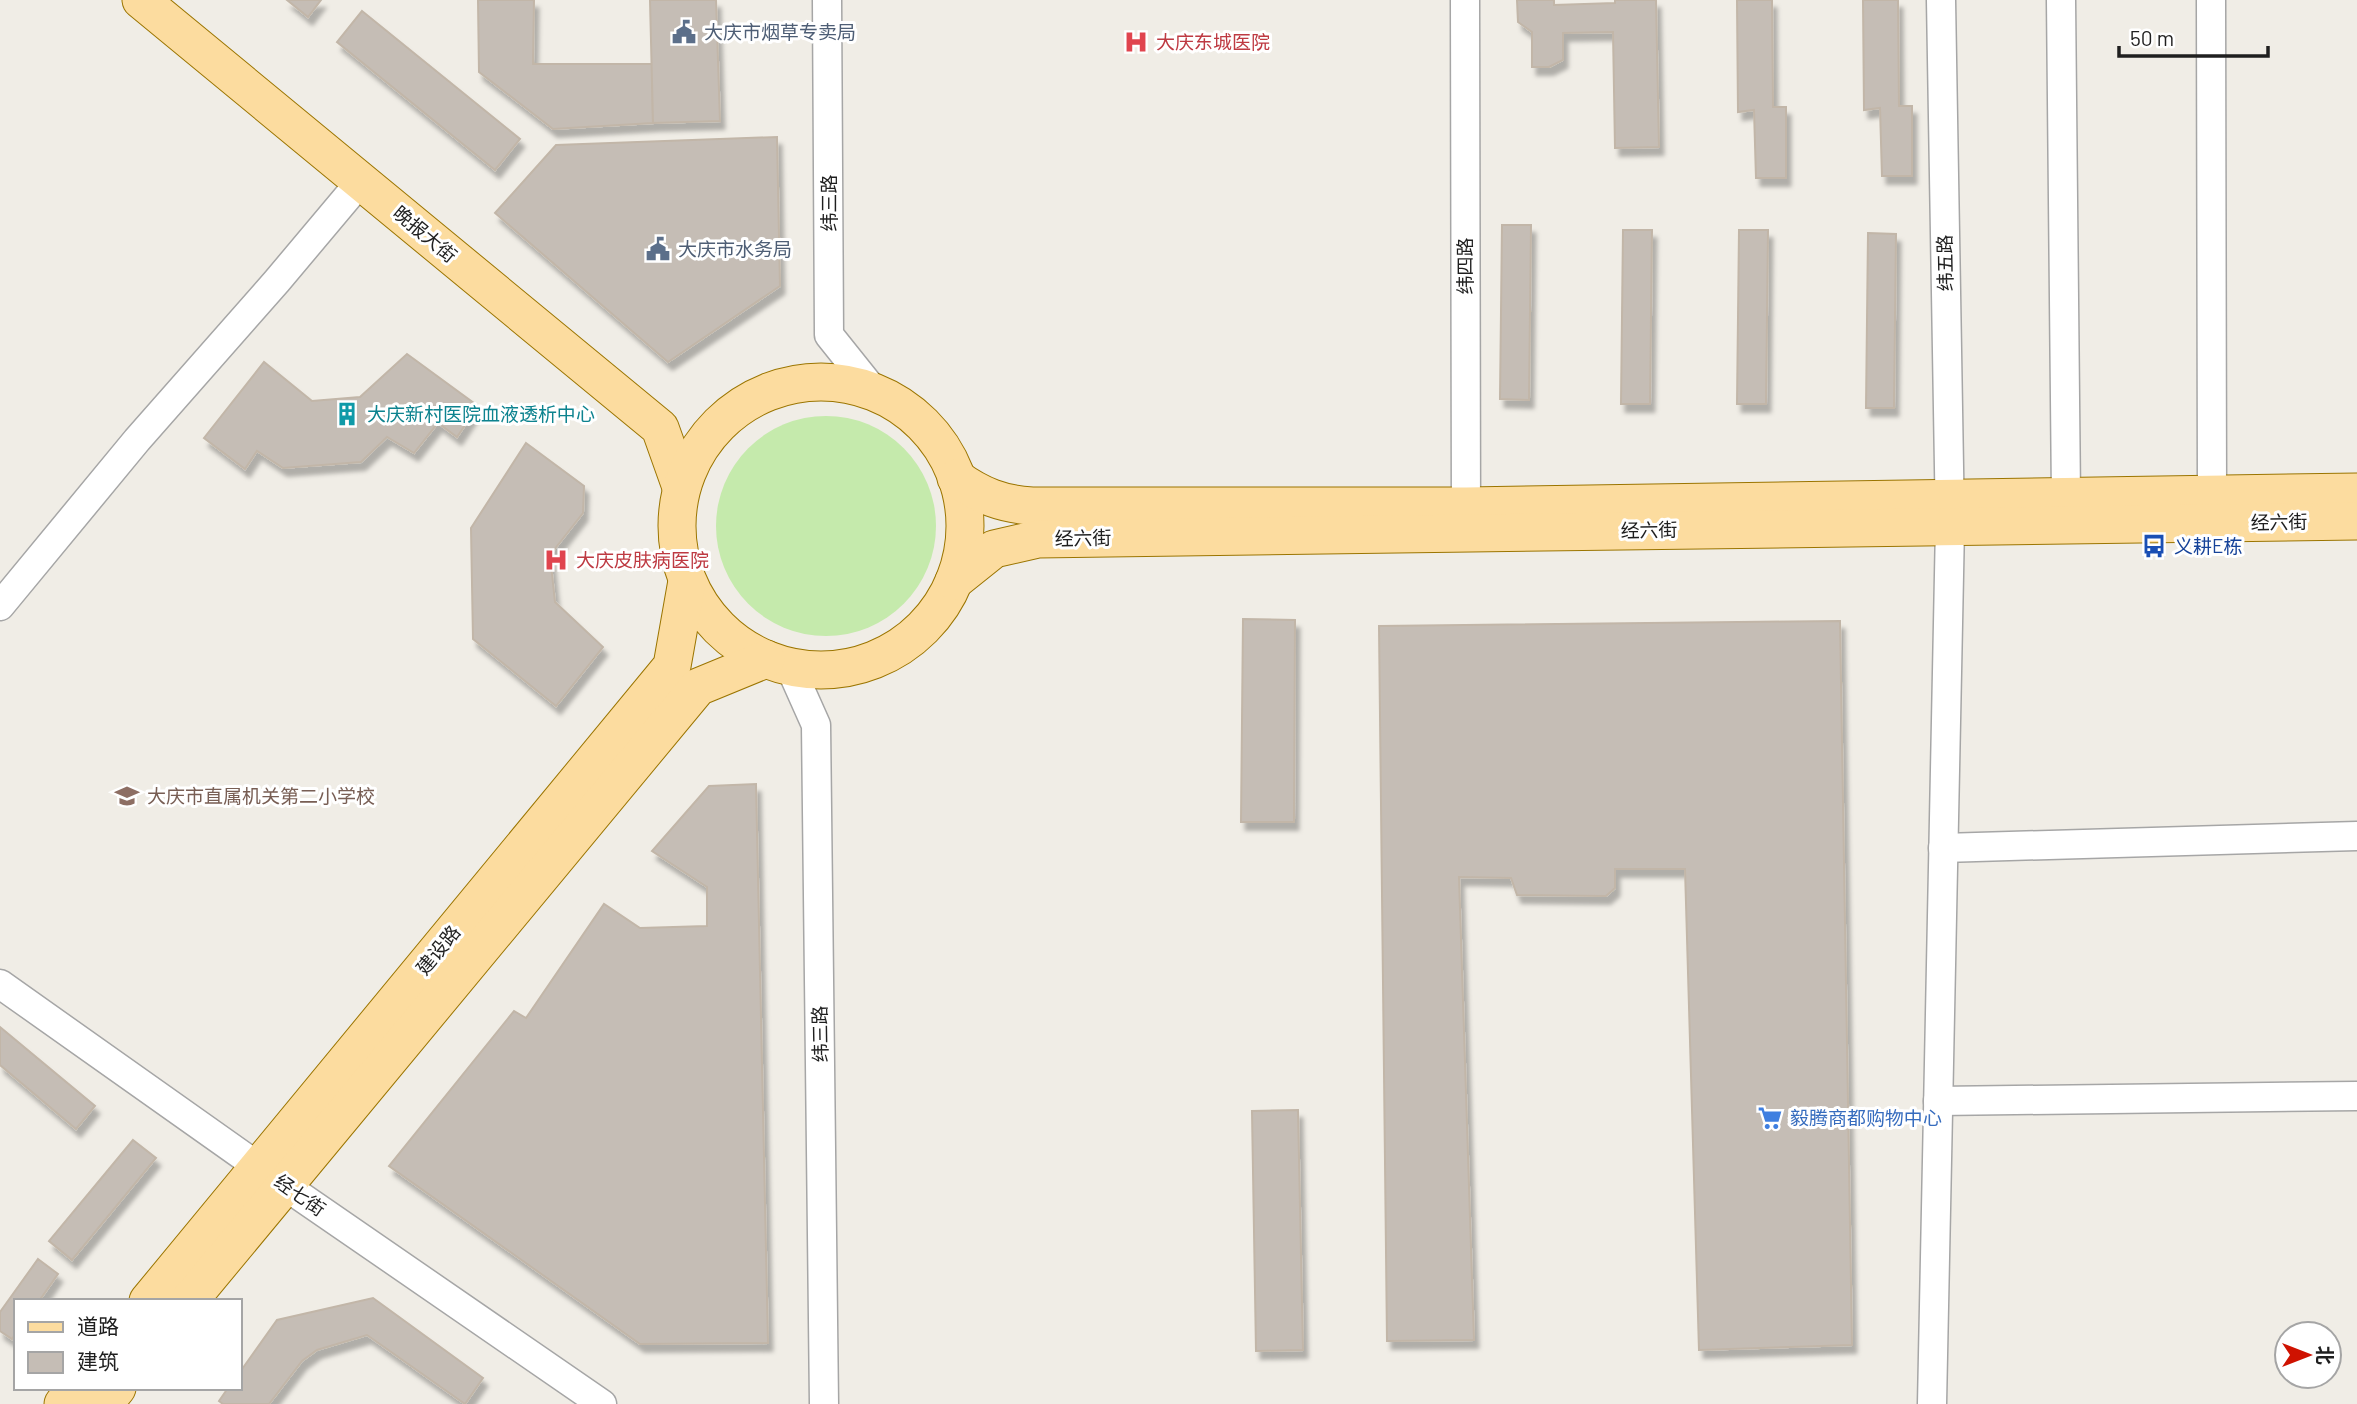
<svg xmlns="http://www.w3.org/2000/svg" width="2357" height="1404" viewBox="0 0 2357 1404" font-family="Barlow,'Noto Sans SC',sans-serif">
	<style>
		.grass { fill: #c5eaac }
		.building { fill: #c5bdb5; stroke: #c2b6a8; stroke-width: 2; filter: url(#shadow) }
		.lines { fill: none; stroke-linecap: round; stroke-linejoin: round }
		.minor-casing { stroke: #a6a6a6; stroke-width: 31 }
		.major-casing { stroke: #9b7500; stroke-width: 39 }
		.minor { stroke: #fff; stroke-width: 28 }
		.major { stroke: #fcdc9f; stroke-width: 37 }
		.labels { text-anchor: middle; stroke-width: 6; stroke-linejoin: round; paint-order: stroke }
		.service-label { font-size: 19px; fill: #4e5e75; stroke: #fff; text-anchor: start }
		.health-label { font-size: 19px; fill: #be3a42; stroke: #fff; text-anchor: start }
		.street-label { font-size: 19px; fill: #1f1f1f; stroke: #fff }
		.culture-label { font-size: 19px; fill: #0d838f; stroke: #fff; text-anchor: start }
		.transit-label { font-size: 19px; fill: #164399; stroke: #fff; text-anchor: start }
		.education-label { font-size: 19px; fill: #785e54; stroke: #fff; text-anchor: start }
		.shop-label { font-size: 19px; fill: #366cbe; stroke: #fff; text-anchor: start }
	</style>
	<defs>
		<filter id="shadow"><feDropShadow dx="4.5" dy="8" stdDeviation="2" flood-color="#0004"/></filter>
	</defs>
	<rect width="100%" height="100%" fill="#f0ede6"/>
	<!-- grass -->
	<circle class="grass" cx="826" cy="526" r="110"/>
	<!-- building -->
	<g class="building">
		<path d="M287 0H321L308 17Z"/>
		<path d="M478 0H534L533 64H652L653 123 553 129 479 72Z"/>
		<path d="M650 0H716L720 121 653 123Z"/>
		<path d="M1517 0H1554V5L1615 3V0H1656L1659 147 1615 148 1613 32 1563 33V60L1549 67H1532V32L1518 22Z"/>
		<path d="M1737 0H1772L1773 107H1786V178H1756L1754 110 1738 112Z"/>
		<path d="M1863 0H1898L1899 106H1912V176H1882L1880 108 1864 110Z"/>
		<path d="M362 11 520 139 495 170 337 42Z"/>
		<path d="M777 137 780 286 668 362 495 213 556 145Z"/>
		<path d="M1502 225H1531L1529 400 1500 399Z"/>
		<path d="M1623 230H1652L1650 404H1621Z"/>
		<path d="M1739 230H1768L1766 404H1737Z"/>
		<path d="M1868 233 1896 234 1894 408H1866Z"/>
		<path d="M407 354 478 406 457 437 438 423 414 453 387 437 361 462 283 468 257 451 245 469 204 438 264 362 312 401 360 397Z"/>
		<path d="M526 443 584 486 583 513 550 555 555 602 603 647 556 706 473 639 471 528Z"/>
		<path d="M1243 619 1295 620 1294 822H1241Z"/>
		<path d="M1840 621 1852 1345 1699 1350 1685 869H1615V888L1606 896 1517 895 1511 878 1459 877 1474 1340 1387 1341 1379 626Z"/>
		<path d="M756 784 768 1343 640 1344 389 1166 514 1011 526 1018 604 904 640 928 707 926V887L652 851 709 786Z"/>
		<path d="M0 1027 95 1106 76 1129 0 1065Z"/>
		<path d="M1298 1110 1303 1350 1256 1351 1252 1111Z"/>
		<path d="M133 1140 156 1158 72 1260 49 1241Z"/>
		<path d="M38 1259 58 1274 39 1301H16V1333L12 1339 0 1331V1312Z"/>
		<path d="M373 1298 483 1378 465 1404 367 1335 317 1350 302 1361 269 1404H223L219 1401 228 1388H240V1372L277 1320Z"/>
	</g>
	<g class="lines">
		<!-- minor casing -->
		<g class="minor-casing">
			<g id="minor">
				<path d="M827 0 829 335 873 390"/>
				<path d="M1465 0 1466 526"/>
				<path d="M2061 0 2066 498"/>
				<path d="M2211 0 2212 495"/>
				<path d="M0 606 137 440 277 281 361 181"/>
				<path d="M791 669 816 725 824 1404"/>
				<path d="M1943 848 2357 836"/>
				<path d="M0 984 284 1185 602 1404"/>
				<path d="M1938 1101 2357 1096"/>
				<path d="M1932 1404 1950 526 1941 0"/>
			</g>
		</g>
		<!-- major casing -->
		<g class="major-casing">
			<g id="major">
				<path d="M141 0 660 428 681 487"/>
				<circle cx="821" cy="526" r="144"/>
				<path d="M956 478C981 496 1002 504 1032 506H1466L2357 492"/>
				<path d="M954 581 994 549 1038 539 2357 521"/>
				<path d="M148 1301 672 666 687 581"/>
				<path d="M189 1301 698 687 766 659"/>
				<path d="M63 1404 76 1388"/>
				<path d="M104 1404 117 1388"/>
			</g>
		</g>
		<!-- minor -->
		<use href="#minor" class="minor"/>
		<!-- major -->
		<use href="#major" class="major"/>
	</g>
	<!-- icons -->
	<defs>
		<g id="civic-bare" transform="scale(1.89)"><path d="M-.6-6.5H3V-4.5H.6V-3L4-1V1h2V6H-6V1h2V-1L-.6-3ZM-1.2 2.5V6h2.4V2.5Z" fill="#5c6f8a" stroke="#fff" stroke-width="2.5" paint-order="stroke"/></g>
		<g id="hospital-bare" transform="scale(1.89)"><path d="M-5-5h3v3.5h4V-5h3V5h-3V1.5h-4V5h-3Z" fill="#e0444e" stroke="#fff" stroke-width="2.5" paint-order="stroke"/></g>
		<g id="building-bare" transform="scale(1.89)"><path d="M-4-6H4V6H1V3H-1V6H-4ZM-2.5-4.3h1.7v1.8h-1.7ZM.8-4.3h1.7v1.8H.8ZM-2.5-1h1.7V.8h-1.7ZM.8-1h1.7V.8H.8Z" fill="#0f9aa8" stroke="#fff" stroke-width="2.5" paint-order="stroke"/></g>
		<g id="bus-bare" transform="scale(1.89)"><path d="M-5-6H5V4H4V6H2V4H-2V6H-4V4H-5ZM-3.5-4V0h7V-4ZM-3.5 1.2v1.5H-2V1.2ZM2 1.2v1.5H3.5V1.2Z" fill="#1a4fb4" stroke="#fff" stroke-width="2.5" paint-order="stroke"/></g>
		<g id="school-bare" transform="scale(1.89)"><path d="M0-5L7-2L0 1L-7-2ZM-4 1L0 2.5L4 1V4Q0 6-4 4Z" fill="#8d6e63" stroke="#fff" stroke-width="2.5" paint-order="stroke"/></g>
		<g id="supermarket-bare" transform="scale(1.89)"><path d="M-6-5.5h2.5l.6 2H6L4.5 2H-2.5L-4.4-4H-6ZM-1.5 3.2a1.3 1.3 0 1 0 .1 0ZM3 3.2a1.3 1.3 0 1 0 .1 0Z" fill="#3f7fe0" stroke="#fff" stroke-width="2.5" paint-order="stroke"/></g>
	</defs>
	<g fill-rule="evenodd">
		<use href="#civic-bare" x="684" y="32"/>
		<use href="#hospital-bare" x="1136" y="42"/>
		<use href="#civic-bare" x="658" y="249"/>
		<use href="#building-bare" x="347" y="414"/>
		<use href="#bus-bare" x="2154" y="546"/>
		<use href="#hospital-bare" x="556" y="560"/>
		<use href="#school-bare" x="127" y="796"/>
		<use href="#supermarket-bare" x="1770" y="1118"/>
	</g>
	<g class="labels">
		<!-- service labels -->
		<g class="service-label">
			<text x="704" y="39">大庆市烟草专卖局</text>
			<text x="678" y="256">大庆市水务局</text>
		</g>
		<!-- health labels -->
		<g class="health-label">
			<text x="1156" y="49">大庆东城医院</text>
			<text x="576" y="567">大庆皮肤病医院</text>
		</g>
		<!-- street labels -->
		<g class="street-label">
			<text transform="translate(829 203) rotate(-90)" y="7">纬三路</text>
			<text transform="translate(425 234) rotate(40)" y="7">晚报大街</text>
			<text transform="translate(1945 263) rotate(-91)" y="7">纬五路</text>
			<text transform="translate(1465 266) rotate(-90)" y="7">纬四路</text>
			<text transform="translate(2279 522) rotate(-1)" y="7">经六街</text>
			<text transform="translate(1649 530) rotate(-1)" y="7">经六街</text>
			<text transform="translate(1083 538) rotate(-1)" y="7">经六街</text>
			<text transform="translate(438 950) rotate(-51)" y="7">建设路</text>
			<text transform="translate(820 1034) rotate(-91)" y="7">纬三路</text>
			<text transform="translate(300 1195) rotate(35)" y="7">经七街</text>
		</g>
		<!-- culture labels -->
		<g class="culture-label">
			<text x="367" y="421">大庆新村医院血液透析中心</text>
		</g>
		<!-- transit labels -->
		<g class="transit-label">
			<text x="2174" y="553">义耕E栋</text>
		</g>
		<!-- education labels -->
		<g class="education-label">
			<text x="147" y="803">大庆市直属机关第二小学校</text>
		</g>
		<!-- shop labels -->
		<g class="shop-label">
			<text x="1790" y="1125">毅腾商都购物中心</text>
		</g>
	</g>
	<!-- legend -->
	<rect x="14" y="1299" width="228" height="91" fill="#ffffff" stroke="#a5a5a5" stroke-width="2"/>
	<rect x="28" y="1322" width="35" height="10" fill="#fcdc9f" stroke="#a5a5a5" stroke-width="2"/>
	<text x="77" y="1334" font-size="21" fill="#1f1f1f">道路</text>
	<rect x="28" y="1352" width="35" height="21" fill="#c5bdb5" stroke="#a5a5a5" stroke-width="2"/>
	<text x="77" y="1369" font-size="21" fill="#1f1f1f">建筑</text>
	<!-- north arrow -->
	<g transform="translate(2308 1355) rotate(90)"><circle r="33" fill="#ffffff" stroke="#a5a5a5" stroke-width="2"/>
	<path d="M0-5L12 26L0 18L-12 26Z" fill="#cf1200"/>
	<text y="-10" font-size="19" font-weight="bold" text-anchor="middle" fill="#1f1f1f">北</text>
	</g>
	<!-- scale -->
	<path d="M2119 46v10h149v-10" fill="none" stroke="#1f1f1f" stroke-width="3.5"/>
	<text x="2130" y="46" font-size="21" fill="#1f1f1f" stroke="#ffffff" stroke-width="5" paint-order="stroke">50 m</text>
</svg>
